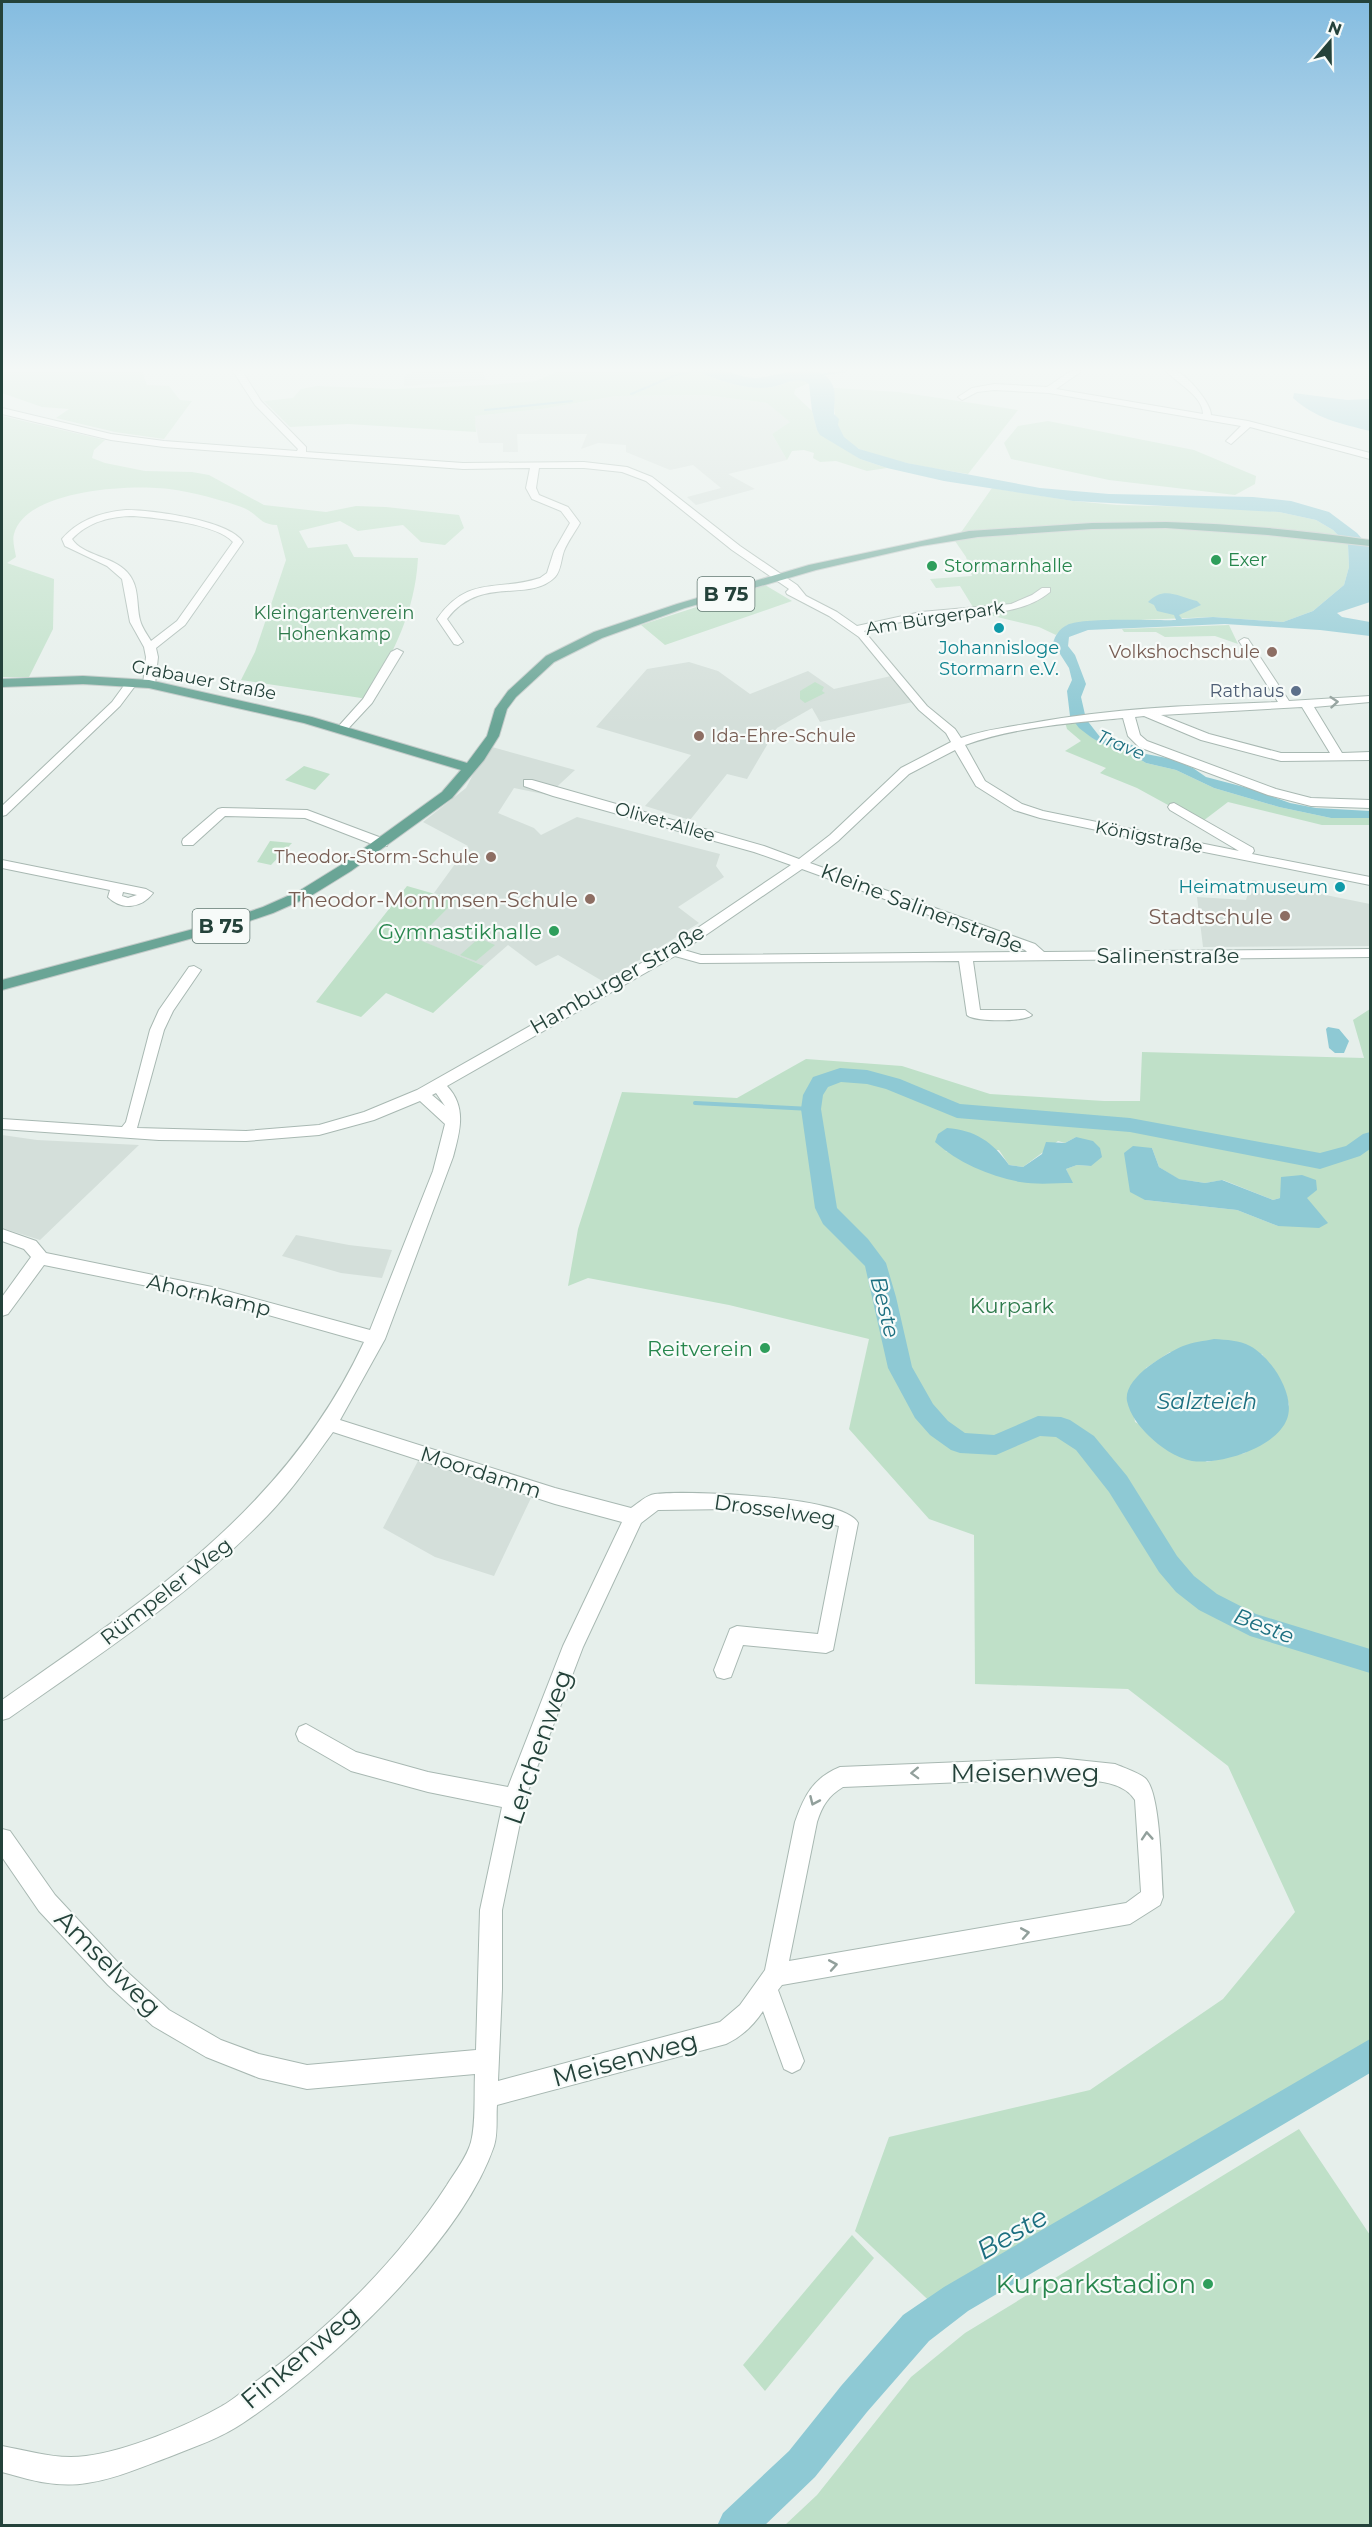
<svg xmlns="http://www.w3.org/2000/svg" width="1372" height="2527" viewBox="0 0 1372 2527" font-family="Montserrat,sans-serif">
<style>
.built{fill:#d4dfda}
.green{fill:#bfe0c8;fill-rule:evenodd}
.water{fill:#8ec9d4}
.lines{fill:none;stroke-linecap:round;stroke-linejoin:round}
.stream-far1{stroke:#8ec9d4;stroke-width:2}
.stream{stroke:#8ec9d4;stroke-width:4}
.river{fill:#8ec9d4;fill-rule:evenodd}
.minor-casing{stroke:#a8b8b2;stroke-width:2}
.major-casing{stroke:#c2cac8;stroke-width:2}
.minor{fill:#fff;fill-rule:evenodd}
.major{fill:#6aa596;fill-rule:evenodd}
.oneway{stroke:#92a09c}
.leisure-dot{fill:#2e9e5b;stroke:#f7fbf9;stroke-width:2}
.culture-dot{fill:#0f9aa8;stroke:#f7fbf9;stroke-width:2}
.education-dot{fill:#8d6e63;stroke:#f7fbf9;stroke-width:2}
.service-dot{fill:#5c6f8a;stroke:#f7fbf9;stroke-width:2}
.labels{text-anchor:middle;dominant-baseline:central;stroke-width:4.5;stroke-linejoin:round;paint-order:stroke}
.far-leisure-label{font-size:18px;fill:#27864d;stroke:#f7fbf9;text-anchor:start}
.far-park-label{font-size:18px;fill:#2d7a4b;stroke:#f7fbf9}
.far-street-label{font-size:18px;fill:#24423a;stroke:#f7fbf9}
.far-culture-label{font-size:18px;fill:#0d838f;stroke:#f7fbf9}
.far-education-label{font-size:18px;fill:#785e54;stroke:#f7fbf9;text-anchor:end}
.far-service-label{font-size:18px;fill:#4e5e75;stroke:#f7fbf9;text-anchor:end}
.far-water-label{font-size:18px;font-style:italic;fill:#1c6f80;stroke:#f7fbf9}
.shield{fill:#f7fbf9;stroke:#637a73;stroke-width:1.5}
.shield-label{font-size:20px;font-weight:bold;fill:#24423a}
.education-label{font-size:21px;fill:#785e54;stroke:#f7fbf9;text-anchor:end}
.street-label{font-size:21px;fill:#24423a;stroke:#f7fbf9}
.leisure-label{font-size:21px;fill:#27864d;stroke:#f7fbf9;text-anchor:end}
.park-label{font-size:21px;fill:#2d7a4b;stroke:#f7fbf9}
.water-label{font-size:22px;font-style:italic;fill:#1c6f80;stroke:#f7fbf9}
.near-street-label{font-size:26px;fill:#24423a;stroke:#f7fbf9}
.near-leisure-label{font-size:26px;fill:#27864d;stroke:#f7fbf9;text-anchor:end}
.near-water-label{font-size:27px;font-style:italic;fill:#1c6f80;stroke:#f7fbf9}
</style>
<rect width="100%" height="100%" fill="#e6efeb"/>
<path class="built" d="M413,371H482L486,380L404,386V377Z
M704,395L767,403L791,422L772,434L787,460L728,474L755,489L696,505L687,497L721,488L693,465L670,470L626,452V445L598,443L581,449L587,434H517L518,452H503V443H479L474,416L542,409L616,396Z
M689,662L718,671L750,694L808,671L834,689L891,676L913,702L820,722L812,708L777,728L747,779L727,774L690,820L645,806L691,755L596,727L647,669Z
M492,747L575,770L548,795L514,788L498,813L534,828L541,835L577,817L720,854L716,866L724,877L678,907L699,923L604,982L558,955L536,966L508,945L484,966L416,939L456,900L434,893L468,846L423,822L466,788L478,765Z
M1252,880L1370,904V946L1203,947L1197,897L1246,900Z
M2,1135L37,1140L139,1145L40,1240L2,1228Z
M296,1235L349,1245L392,1250L382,1278L341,1273L282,1256Z
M419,1459L531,1498L494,1576L435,1557L383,1528Z"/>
<path class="green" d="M2,371H142L147,385L169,386L180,400L192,401L164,439L115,432L56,418L69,409L42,407L2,393Z
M559,371H697C719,381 748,391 772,387C785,385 798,375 809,383L795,389L794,394L812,411L817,430L860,459L887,468L867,471L836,461L820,462L813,458L814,453L804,450L792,451L787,460L772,434L790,422L767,403L704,395L616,396L542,409L475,416L476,432L348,424L290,427L264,401L293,398L301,389L317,386L394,389L489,385L536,381Z
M834,388L899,392L1018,410L968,474C941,469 860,459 844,438C833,423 834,405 834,388Z
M2,416L105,440L94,450L92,458L105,463L145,471L192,472L209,475L264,505L326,512L356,506L386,507L459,515L464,528L445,545L421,542L403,525L358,531L340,521L299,531L308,548L347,544L354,557L418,558C415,613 393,651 368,699L241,680L255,652L286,560L277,525C259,524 260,516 246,509C234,503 191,492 176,490C139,483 26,488 14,534C12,540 15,550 16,557L7,563L54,579L53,629L29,677H2Z
M1048,421L1194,450L1256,476L1255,484L1235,495L1109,480L1011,459L1004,443L1018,426Z
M992,488L1073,501L1117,505L1238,508L1279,512L1316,520L1333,530L1348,545L1349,567L1344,585L1313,611L1283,622L1213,617L1089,622L1067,625L1056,635L1039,627L976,612L960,586L936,588L930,579L972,576L966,557L955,541Z
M765,585L792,601L665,645L641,625Z
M1229,625L1238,644L1215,636L1165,637L1156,632H1124L1122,629Z
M815,682L824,687L822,691L825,693L805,703L800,699V691Z
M1074,721L1092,738L1126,751L1146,763L1176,770L1214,788L1279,807L1331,818H1370V825H1322L1228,802L1203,821L1179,806L1168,805L1137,788L1100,773L1106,768L1065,751L1081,741L1067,729L1065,722Z
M304,766L330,774L315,790L285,780Z
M270,841L292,843L271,865L257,862Z
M407,886L456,900L417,939L484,966L433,1013L386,993L361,1017L316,1002Z
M479,938L495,945L476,961L460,955Z
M1370,1009V2055L940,2311L855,2231L889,2137L1090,2090L1223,1999L1295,1912L1228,1766L1128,1689L975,1684L974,1535L929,1519L849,1429L869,1339L729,1305L588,1278L568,1286L578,1229L622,1092L737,1098L806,1059L902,1066L990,1094L1104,1101H1140L1142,1052L1364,1058L1353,1020ZM1076,1137L1091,1166L1077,1165L1066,1169L1072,1183L945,1151L999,1150L1009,1165L1023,1167L1058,1141L1065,1143ZM1152,1148L1159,1167L1178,1179L1205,1183L1223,1180L1273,1200L1280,1198L1278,1226L1237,1210L1145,1200ZM1170,1352L1262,1354L1285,1390L1289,1405L1245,1453L1207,1462L1135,1422L1134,1415L1146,1368Z
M1299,2129L1370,2235V2525H785L817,2495L911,2377L965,2333Z
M852,2235L874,2258L765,2391L743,2365Z"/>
<path class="water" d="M697,371C707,371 720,369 729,372C740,375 745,378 756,378C776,377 823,358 833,386C836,393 834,405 834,414L839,419L838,425L844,437L859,449L907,463L1040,488L1109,494L1253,497L1291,501L1329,512L1357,533L1370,548V602L1337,613L1342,617L1370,622V636L1320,630L1225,624L1088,630L1069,637L1068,646L1075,655L1086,684L1081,697L1086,719L1100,737L1132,745L1146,754L1172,759L1193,768L1206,777L1248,788L1290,803L1316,808L1370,811V818H1331L1279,807L1214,788L1176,770L1146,763L1126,751L1105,745L1092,738L1079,728L1070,716L1067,691L1072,680L1069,668L1053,643C1055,636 1059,629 1067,625C1086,617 1152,621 1176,620L1174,615L1157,611L1154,605L1148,602C1164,585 1179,597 1197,601L1201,605L1179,615L1182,619L1213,617L1283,622L1313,611L1344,585L1349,567L1348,545L1333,530L1316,520L1279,512L1073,501L944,481L887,468L860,459L820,435L817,430L812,411L809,384C798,375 785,385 772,387C748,391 719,381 697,371Z
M1294,393L1347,400L1370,399V431C1342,424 1314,418 1293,398Z
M1328,1027L1339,1029L1349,1041L1344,1053H1335L1329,1048L1326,1029Z
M947,1128C975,1130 993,1142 1009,1165L1023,1167L1042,1154L1046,1142L1065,1143L1076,1137L1093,1141L1100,1148L1102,1157L1091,1166L1077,1165L1066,1169L1073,1183C1056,1183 1037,1185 1020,1182C990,1176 958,1163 935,1142L938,1134Z
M1133,1146L1152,1148L1159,1167L1179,1179L1205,1183L1222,1180L1273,1200L1280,1198L1281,1177L1302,1175L1316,1180L1317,1190L1307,1198L1328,1223L1319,1228L1278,1226L1237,1210L1145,1200L1130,1192L1124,1153Z
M1214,1339C1227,1340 1239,1340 1250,1346C1271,1357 1296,1395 1287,1419C1276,1448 1220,1465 1192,1461C1176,1458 1159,1446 1149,1436C1139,1426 1130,1415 1127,1401C1123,1378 1165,1354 1183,1346C1193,1342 1204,1341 1214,1339Z"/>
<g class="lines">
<path class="stream-far1" d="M820,375L846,371
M631,394L676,375L696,371
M485,410L572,401"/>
<path class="stream" d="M695,1103L811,1109"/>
<path class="river" d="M840,1068L867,1070L900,1079L960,1104L1130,1118L1320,1153L1346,1146L1363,1134L1370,1132V1149L1360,1156L1320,1169L1130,1132L957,1118L886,1089L867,1084L841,1082L828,1087L823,1095L821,1109L837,1208L868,1239L886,1263L896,1297L912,1367L933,1404L948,1421L965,1433L994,1435L1038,1416L1061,1417L1070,1420L1094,1436L1127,1476L1177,1556L1194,1576L1217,1594L1256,1614L1370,1649V1673L1250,1636L1199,1610L1176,1592L1159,1572L1109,1492L1076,1450L1056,1437L1040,1436L996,1455L960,1453L951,1450L930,1435L915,1418L888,1368L865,1266L823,1224L815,1208L801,1109L803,1095L813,1077Z
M1370,2039V2073L968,2311L929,2341L867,2412L815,2477L764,2526H717L723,2513L789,2451L841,2386L903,2315L944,2287Z"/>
<defs>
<path id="minor" d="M233,371H242L261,401L306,447V452L463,463L584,462L627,467L652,477L740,546L797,585L806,596L837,612L857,626L921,612L1011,604L1032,595L1042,588H1050V592C1019,617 979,612 942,616C916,619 890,623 864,631L927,706L955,729L961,738C984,730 1008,727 1032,723C1113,708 1196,705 1278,702L1239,641L1244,638L1248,639L1289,701L1370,696V702L1314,707L1342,753L1370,752V760L1281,761L1201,740L1144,716L1135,717L1140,735L1147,741L1276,789L1311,798L1370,800V808L1311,806L1268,795L1139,747L1128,736L1123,718C1071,723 1015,727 965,745L985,781L1022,804L1043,811L1239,851L1170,810L1168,807L1170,804L1174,803L1253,848L1254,851L1252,854L1370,877V885L1144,840L1040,818L1014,810L976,786L955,750L909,774L838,841L810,863L1035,944L1044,952L1370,949V957L973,961L980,1010H1025L1032,1015C1026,1022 973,1022 967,1015L959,961L700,963L675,956L447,1086C467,1107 460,1131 453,1157L385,1339L340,1420L555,1488L631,1508C639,1503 646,1495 655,1494C686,1490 846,1496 858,1523L833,1650L826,1653L743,1645L731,1677L724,1679L717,1677L714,1670L730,1629L737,1626L818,1634L839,1526L807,1519L732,1509L658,1510L641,1523L583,1647L525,1799L502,1910V1989L498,2081L720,2022L740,2005L765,1970L795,1822C804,1796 813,1778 840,1767L1058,1758L1115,1764C1124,1768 1137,1772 1145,1778C1161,1792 1161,1873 1163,1897L1160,1905L1130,1924L782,1985L778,1990L804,2061L800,2069L792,2073L784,2069L763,2011C754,2025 741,2037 726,2044L497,2105C496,2117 498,2134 494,2146C461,2243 328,2366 243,2423C221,2438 194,2447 169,2457C142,2467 115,2479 87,2483C57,2488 30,2480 2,2472V2446C30,2451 56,2460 86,2456C126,2451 187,2426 222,2406C235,2399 246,2388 258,2380C329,2329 399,2259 447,2185C455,2172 467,2157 471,2142C476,2123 474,2094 475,2074L307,2089L259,2078L206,2057L153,2026L108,1985L39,1911L2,1857V1829L10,1831L55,1895L124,1969L169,2010L221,2040L259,2054L307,2065L476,2050L480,1910L502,1807L428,1792L351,1771L299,1741L296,1734L299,1727L306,1724L356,1752L428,1772L508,1787L563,1646L622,1522L555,1504L333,1432C312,1461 292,1490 268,1515C192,1594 99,1655 9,1718L2,1720V1700C148,1598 286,1509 364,1342L212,1299L44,1265L8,1314L2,1316V1297L31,1257L24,1249L2,1241V1229L36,1241L46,1253L212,1287L370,1330L433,1171L445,1124L420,1101L374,1120L319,1135L246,1141L159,1140L2,1129V1119L122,1127L126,1122L150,1030L159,1010L189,967L194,966L201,970L173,1011L164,1030L137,1128L246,1131L319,1125L364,1112L417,1090L668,948L791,865L754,852L553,796L524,786V780H532L764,846L799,859L830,835L901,768L951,742L946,733L919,710L859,637L829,616L787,594L786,592L789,589L732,550L646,481L622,472L584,468H539L536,488L539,495L568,507L580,523C575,532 568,541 564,551C561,559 561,571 555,577C528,604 481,574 447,619L463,642L458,645L454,644L437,619C468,575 496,592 540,578L547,573L554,551L570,523L561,511L532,499L526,488L530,468L463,469L164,447L111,440L2,414V408L111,434L164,441L297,451L298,449L255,405ZM1302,707L1330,753H1281L1209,734L1161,715ZM802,869L1025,950L1027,952L701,955L684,950ZM436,1093L445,1106L432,1095ZM1058,1778C1081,1781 1121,1777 1135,1800L1141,1892L1126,1903L789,1961L817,1822C822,1806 828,1796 843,1787Z
M1071,371H1082L1056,389L1203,414C1203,396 1177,383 1166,371C1169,371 1173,370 1176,371C1188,376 1211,403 1211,415L1248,421L1370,453V459L1250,427L1231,444L1226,441L1241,426L1049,393L994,390L977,392L962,400L958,397L972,388L994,384L1047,387Z
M126,510C152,510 229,520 243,542L185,625L156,648L158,657L155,684L149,687L143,684L146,657L144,647L130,622L122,579L107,566L65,546L62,539C78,520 102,512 126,510ZM134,516C158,518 217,524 233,542L177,621L151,641C147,634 142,628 140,620C136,604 140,586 127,572C113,556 83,556 72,539C88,522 111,516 134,516Z
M397,649L403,652L372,703L345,732H337V728L363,699L391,652Z
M132,679L138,682L120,706L6,815L2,816V806L112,702L128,680Z
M222,808L307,810L387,840L388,843L387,846H377L305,818L225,816L193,845H183L182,842L183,839L218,809Z
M2,860L146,889L153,893C142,908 122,911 108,897L110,890L2,868ZM123,892L137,895L128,898L122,896Z"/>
<path id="major" d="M1166,522C1234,524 1303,530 1370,540V546L1268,535L1166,528L1092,529L978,537L921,546L816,570L685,608L602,638L554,662L516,697L507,709L499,736L484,760L452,798L351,871L309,897L273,913L226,929L2,990V980L216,923L263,907L299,891L341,865L442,792L461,770L304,723L149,688L83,684L2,687V679L83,676L149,680L312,717L467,763L487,736L495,709L508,691L546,656L594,632L677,604L809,565L969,531L1092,523Z"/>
</defs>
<use href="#minor" class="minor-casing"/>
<use href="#major" class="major-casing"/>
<use href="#minor" class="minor"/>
<use href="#major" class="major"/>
</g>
<defs><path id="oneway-chevron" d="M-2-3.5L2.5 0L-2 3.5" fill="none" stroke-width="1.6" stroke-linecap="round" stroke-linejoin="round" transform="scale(1.5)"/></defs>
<g class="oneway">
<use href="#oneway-chevron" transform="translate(1334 702) rotate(-5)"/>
<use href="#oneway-chevron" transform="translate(915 1773) rotate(178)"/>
<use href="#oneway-chevron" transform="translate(814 1801) rotate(114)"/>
<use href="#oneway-chevron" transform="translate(1147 1836) rotate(-94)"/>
<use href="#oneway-chevron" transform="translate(1025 1933) rotate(-10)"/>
<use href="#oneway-chevron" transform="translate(833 1965) rotate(-10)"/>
</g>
<linearGradient id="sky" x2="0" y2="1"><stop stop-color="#84bce0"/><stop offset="0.51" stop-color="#f4f8f6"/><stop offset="1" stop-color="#f4f8f6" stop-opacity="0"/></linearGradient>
<rect width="1372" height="725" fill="url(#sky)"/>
<g class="leisure-dot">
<circle cx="1216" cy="560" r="6"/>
<circle cx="932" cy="566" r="6"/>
<circle cx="554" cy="931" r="6"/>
<circle cx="765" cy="1348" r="6"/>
<circle cx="1208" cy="2284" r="6"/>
</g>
<g class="culture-dot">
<circle cx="999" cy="628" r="6"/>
<circle cx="1340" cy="887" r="6"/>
</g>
<g class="education-dot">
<circle cx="1272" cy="652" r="6"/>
<circle cx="699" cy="736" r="6"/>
<circle cx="491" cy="857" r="6"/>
<circle cx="590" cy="899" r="6"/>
<circle cx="1285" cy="916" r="6"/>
</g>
<circle class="service-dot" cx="1296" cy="691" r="6"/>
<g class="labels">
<g class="far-leisure-label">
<text x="1228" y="560">Exer</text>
<text x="944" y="566">Stormarnhalle</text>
</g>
<g class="far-park-label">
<text x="334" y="613">Kleingartenverein<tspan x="334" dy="21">Hohenkamp</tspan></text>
</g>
<g class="far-street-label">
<text transform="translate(935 618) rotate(-9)">Am Bürgerpark</text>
<text transform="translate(204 680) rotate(11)">Grabauer Straße</text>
<text transform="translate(665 822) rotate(16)">Olivet-Allee</text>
<text transform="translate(1149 837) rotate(11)">Königstraße</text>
</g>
<g class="far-culture-label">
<text x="999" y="648">Johannisloge<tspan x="999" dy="21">Stormarn e.V.</tspan></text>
<text x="1328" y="887" text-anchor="end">Heimatmuseum</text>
</g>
<g class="far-education-label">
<text x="1260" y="652">Volkshochschule</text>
<text x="711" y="736" text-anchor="start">Ida-Ehre-Schule</text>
<text x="479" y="857">Theodor-Storm-Schule</text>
</g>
<g class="far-service-label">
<text x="1284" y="691">Rathaus</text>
</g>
<g class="far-water-label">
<text transform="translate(1121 745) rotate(23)">Trave</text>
</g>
<g class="shield">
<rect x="697.5" y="577" width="57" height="34" rx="4.5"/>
<rect x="192.5" y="909" width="57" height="34" rx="4.5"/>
</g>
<g class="shield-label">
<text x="726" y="594">B 75</text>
<text x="221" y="926">B 75</text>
</g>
<g class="education-label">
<text x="578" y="899">Theodor-Mommsen-Schule</text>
<text x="1273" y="916">Stadtschule</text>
</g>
<g class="street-label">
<text transform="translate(922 908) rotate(21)">Kleine Salinenstraße</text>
<text x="1168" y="955">Salinenstraße</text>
<text transform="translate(617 979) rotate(-30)">Hamburger Straße</text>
<text transform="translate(209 1295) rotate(13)">Ahornkamp</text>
<text transform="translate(481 1472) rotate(18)">Moordamm</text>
<text transform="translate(775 1510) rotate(8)">Drosselweg</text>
<text transform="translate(166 1591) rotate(-38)">Rümpeler Weg</text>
</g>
<g class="leisure-label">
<text x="542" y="931">Gymnastikhalle</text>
<text x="753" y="1348">Reitverein</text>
</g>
<g class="park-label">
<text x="1012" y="1305">Kurpark</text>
</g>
<g class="water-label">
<text transform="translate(885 1307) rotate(76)">Beste</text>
<text x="1207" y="1401">Salzteich</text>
<text transform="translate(1264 1626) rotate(21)">Beste</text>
</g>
<g class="near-street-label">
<text transform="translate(538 1747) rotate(-71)">Lerchenweg</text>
<text x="1025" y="1773">Meisenweg</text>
<text transform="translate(108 1963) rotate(45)">Amselweg</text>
<text transform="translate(625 2059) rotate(-15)">Meisenweg</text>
<text transform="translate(300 2357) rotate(-40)">Finkenweg</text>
</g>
<g class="near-leisure-label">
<text x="1196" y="2284">Kurparkstadion</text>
</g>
<g class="near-water-label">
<text transform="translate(1012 2233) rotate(-30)">Beste</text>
</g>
</g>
<rect width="1372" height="2527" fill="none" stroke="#24423a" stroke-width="6"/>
<g transform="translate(1330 42) rotate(20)" stroke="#f7fbf9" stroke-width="4.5" paint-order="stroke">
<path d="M0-4.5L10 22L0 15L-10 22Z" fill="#24423a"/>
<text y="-9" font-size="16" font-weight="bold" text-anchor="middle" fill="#24423a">N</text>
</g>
</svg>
